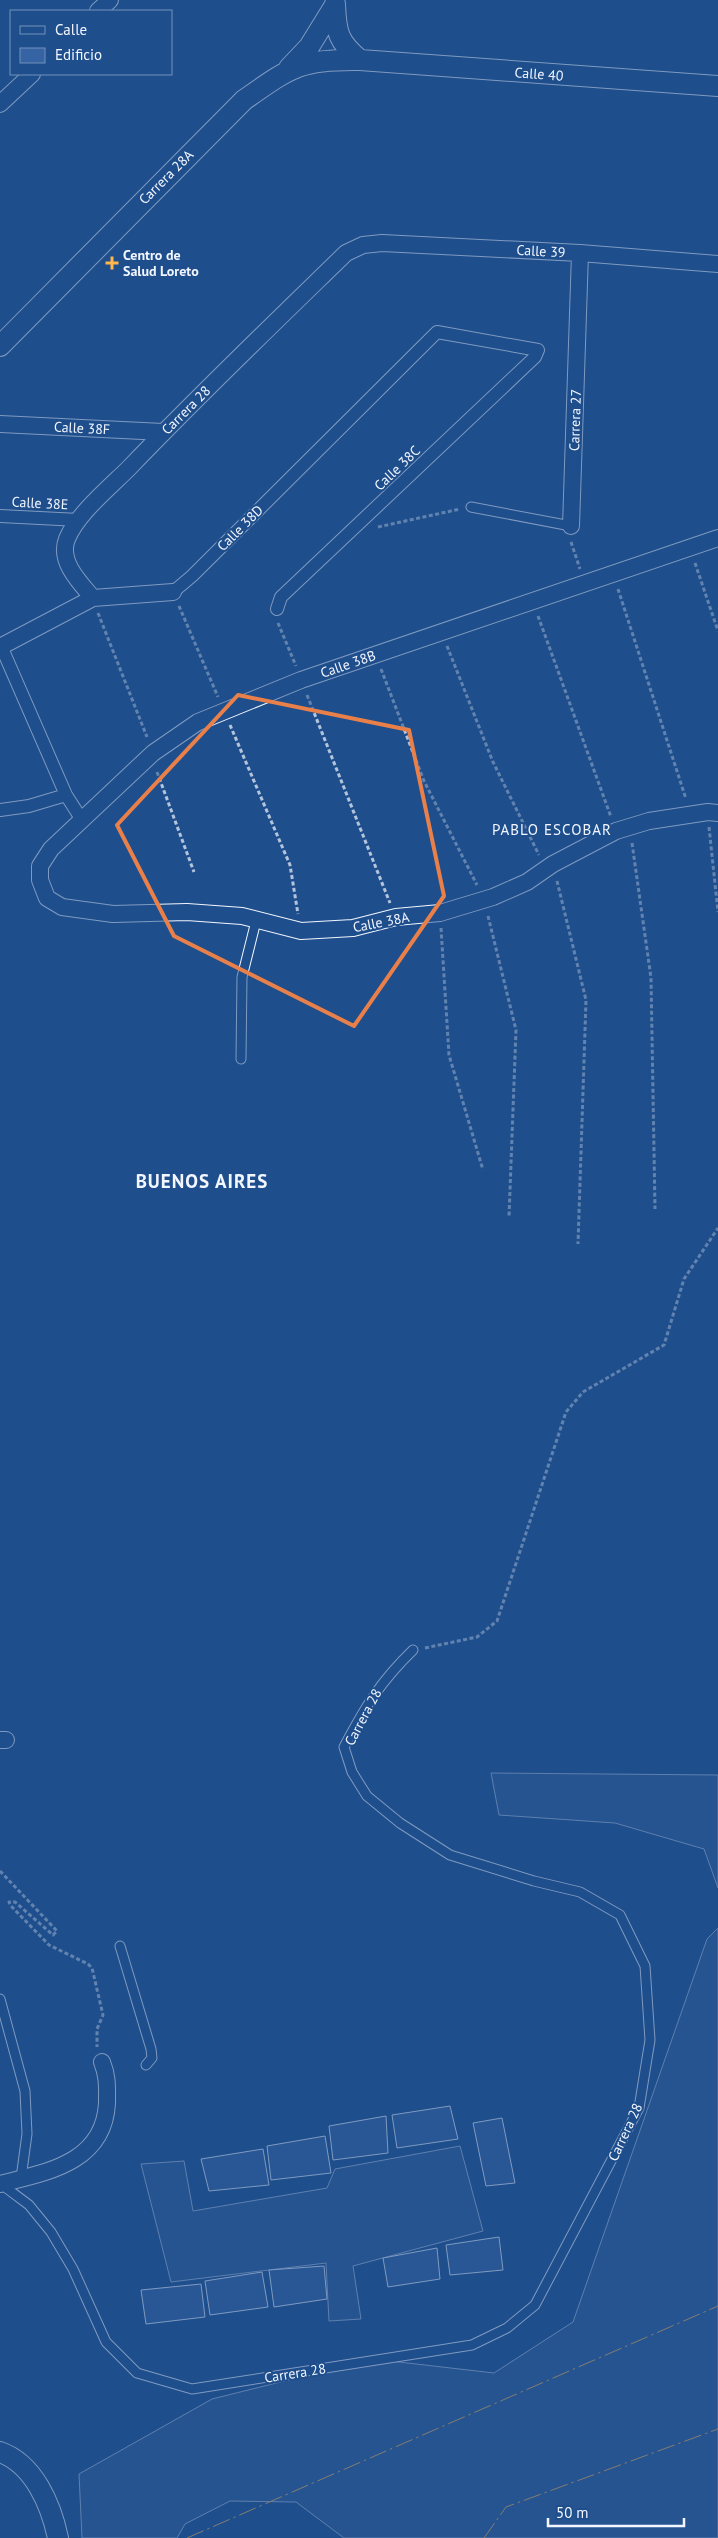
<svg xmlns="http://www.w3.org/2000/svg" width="718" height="2538" viewBox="0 0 718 2538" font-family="'PT Sans',sans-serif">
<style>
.built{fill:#305b95;stroke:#a8bbd7}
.building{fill:#3563a3;stroke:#f2f6ff}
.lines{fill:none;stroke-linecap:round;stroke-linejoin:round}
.service-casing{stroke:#f2f6ff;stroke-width:11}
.pedestrian-casing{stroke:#f2f6ff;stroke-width:14}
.minor-casing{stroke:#f2f6ff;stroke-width:18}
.tertiary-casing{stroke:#f2f6ff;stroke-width:22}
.path{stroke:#b3c4dc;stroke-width:3;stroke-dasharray:4 2.5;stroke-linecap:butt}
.service{stroke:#1f4e8c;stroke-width:9}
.pedestrian{stroke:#1f4e8c;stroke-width:12}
.minor{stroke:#1f4e8c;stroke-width:16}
.tertiary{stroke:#1f4e8c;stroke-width:20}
.power{stroke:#ffb74d;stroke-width:1;stroke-dasharray:18 4 2.5 4;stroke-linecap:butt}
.marked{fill:none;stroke:#ea8049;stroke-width:4;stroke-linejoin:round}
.poi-dot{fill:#ffb74d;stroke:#1f4e8c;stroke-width:2}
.labels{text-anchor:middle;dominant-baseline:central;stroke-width:4;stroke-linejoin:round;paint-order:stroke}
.street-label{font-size:14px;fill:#f2f6ff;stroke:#1f4e8c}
.poi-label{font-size:14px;font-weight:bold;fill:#f2f6ff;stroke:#1f4e8c;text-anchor:start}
.neighbourhood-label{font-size:15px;letter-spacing:1px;fill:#f2f6ff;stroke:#1f4e8c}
.district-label{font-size:19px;font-weight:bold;letter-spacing:1px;fill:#f2f6ff;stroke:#1f4e8c}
</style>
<rect width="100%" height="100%" fill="#1f4e8c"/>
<path class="built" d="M491,1773L718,1775V1888L704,1849L615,1823L499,1815Z
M718,1928V2538H344L296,2502L230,2501L185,2524L177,2538H82L79,2474L212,2399L373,2359L494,2373L573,2322L707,1939Z
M460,2146L483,2231L353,2266L361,2319L329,2321L326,2263L171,2282L141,2164L184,2161L193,2211L327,2188L335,2169Z"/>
<path class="building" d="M450,2106L458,2139L397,2148L392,2115Z
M386,2116L388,2153L333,2160L329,2126Z
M502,2118L515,2183L486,2186L473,2123Z
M325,2136L331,2173L271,2180L267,2146Z
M263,2149L269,2185L209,2191L201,2159Z
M499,2237L503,2270L450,2275L446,2245Z
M437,2248L440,2279L388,2287L383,2258Z
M324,2266L327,2299L274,2307L269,2270Z
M262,2272L268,2307L210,2315L205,2281Z
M201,2284L205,2317L146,2324L141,2290Z"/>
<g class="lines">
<defs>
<path id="service" d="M471,507L571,526
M241,1059L242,977L256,921
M120,1946L151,2049L152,2058L146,2065
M0,1999L25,2091L27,2134L21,2178
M1,2184L29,2205L51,2232L73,2269L106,2342L137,2373L192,2389L472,2345L507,2328L535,2305L639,2108L650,2040L645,1966L620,1915L580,1892L534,1881L450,1855L400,1823L367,1796L352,1772L344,1747C365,1707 380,1682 413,1650"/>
<path id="pedestrian" d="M0,516L79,520
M173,592L192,576L437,332L538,350L535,357L281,597L277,609
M1,646L66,795L82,820
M0,810L29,806L66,795"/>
<path id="minor" d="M98,11L110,0
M0,104L32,74
M0,424L163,432
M571,526L580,253
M718,538L301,680L198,722L153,753L51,849L40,866V880L47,898L62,907L113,914L187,912L242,916L301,931L353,928L396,917L440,913L493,897L527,882L553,864L616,831L649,821L708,812L718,813
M93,598C80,583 58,561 67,539C77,514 110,487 129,468C200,394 273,324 346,253L363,245L382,243L580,253L718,264
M0,647L93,598L173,592
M0,1740H6
M0,2184C47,2172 104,2163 107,2103C107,2088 108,2077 102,2062"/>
<path id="tertiary" d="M335,4C336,32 338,42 360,60
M289,68L309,47L335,5
M0,346L244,100C291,67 300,59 360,60L718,86
M0,2452C34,2464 51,2505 58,2538"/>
</defs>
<use href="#service" class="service-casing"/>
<use href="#pedestrian" class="pedestrian-casing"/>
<use href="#minor" class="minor-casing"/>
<use href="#tertiary" class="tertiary-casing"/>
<path class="path" d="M378,527L460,509
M571,542L580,569
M695,563L718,631
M618,589L686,799
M179,606L218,697
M98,613L147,737
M538,616L611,817
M278,623L296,666
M447,646L493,762L539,855
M381,669L424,781L477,885
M307,695L390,903
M230,725L290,865L298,914
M157,772L194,872
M709,827L718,912
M632,843L651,978L655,1209
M557,881L586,1000L578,1244
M488,916L516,1030L509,1217
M441,928L449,1055L483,1170
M425,1648L477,1637L497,1621L566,1412L583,1392L664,1345L684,1279L718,1228
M0,1871L57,1931L53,1935L15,1902H9L11,1906L49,1945L88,1964L92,1968L103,2015L97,2029V2047"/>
<use href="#service" class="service"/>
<use href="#pedestrian" class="pedestrian"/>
<use href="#minor" class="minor"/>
<use href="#tertiary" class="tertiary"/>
<path class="power" d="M187,2538L718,2306
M484,2538L506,2507L718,2429"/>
</g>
<path d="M0 0H718V2538H0ZM238,695L409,730L444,896L354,1026L174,936L117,825Z" fill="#1f4e8c" fill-opacity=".55" fill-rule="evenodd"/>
<path class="marked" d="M238,695L409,730L444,896L354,1026L174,936L117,825Z"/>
<path class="poi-dot" d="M109.5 255.5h5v5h5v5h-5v5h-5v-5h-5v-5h5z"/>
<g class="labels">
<g class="street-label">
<text transform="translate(539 74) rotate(4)">Calle 40</text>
<text transform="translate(166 177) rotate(-45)">Carrera 28A</text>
<text transform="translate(541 251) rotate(3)">Calle 39</text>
<text transform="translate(186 410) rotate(-45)">Carrera 28</text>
<text transform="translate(575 420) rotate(-88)">Carrera 27</text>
<text transform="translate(82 428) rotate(3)">Calle 38F</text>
<text transform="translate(397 468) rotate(-44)">Calle 38C</text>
<text transform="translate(40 503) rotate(3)">Calle 38E</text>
<text transform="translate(240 528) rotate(-45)">Calle 38D</text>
<text transform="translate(348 664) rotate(-19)">Calle 38B</text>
<text transform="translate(381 922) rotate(-11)">Calle 38A</text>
<text transform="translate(363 1717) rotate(-62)">Carrera 28</text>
<text transform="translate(625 2132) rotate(-65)">Carrera 28</text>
<text transform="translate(295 2373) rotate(-9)">Carrera 28</text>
</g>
<g class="poi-label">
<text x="123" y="255">Centro de<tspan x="123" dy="16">Salud Loreto</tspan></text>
</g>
<g class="neighbourhood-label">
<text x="552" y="829">PABLO ESCOBAR</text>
</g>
<g class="district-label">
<text x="202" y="1181">BUENOS AIRES</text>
</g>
</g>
<rect x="10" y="10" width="162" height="65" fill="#1f4e8c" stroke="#7391ba"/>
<rect x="20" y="26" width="25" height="8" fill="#1f4e8c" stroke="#7391ba"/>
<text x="55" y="35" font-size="15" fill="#f2f6ff">Calle</text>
<rect x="20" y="48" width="25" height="15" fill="#3563a3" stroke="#7391ba"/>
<text x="55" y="60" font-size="15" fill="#f2f6ff">Edificio</text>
<path d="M548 2518v8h136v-8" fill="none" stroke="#f2f6ff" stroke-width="2.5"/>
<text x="556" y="2518" font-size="15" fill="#f2f6ff" stroke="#1f4e8c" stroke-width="4" paint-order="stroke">50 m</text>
</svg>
